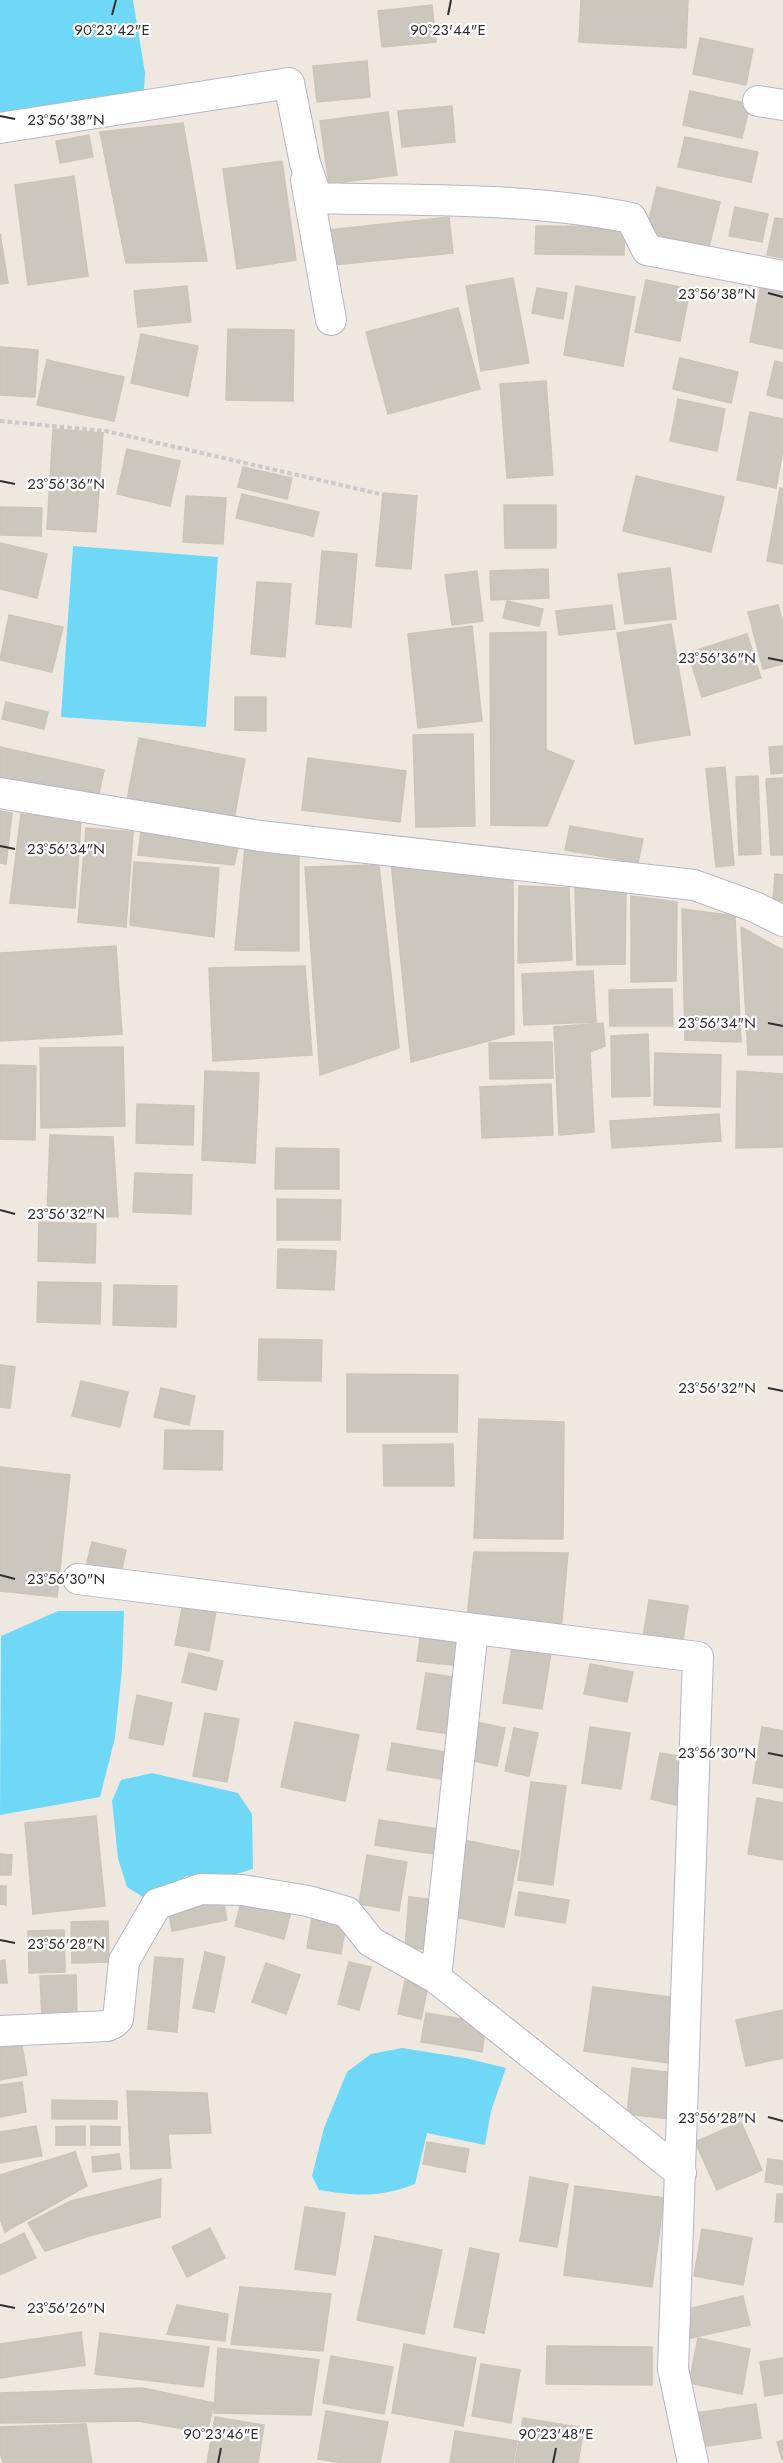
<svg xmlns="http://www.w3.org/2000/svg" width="783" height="2463" viewBox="0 0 783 2463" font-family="Jost,sans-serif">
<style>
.water{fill:#6fd8f6}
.building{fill:#cbc6be;stroke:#ccc4b9;stroke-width:1.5}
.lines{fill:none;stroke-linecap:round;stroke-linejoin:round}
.street-casing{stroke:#b4b7c2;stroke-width:32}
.path{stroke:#c9c9c9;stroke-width:4;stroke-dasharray:4.5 3;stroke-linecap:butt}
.street{stroke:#fff;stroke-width:30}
.ticks{fill:none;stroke:#2e2e2e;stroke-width:2}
.ticks-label{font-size:15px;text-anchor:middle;fill:#2e2e2e;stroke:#fff;stroke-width:4.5;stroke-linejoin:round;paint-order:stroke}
</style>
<rect width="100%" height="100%" fill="#efe8e0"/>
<path class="water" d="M0,0H133L145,73L144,92L0,119Z
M73,546L218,557L206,727L61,717Z
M58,1611H124L122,1669L115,1738L100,1797L0,1815L1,1636Z
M152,1773L238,1793L252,1814L253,1869L233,1875L186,1876L151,1902L127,1887L118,1858L112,1801L121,1780Z
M402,2048L465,2058L506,2068L491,2111L485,2145L427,2133L415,2184C378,2198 357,2196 319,2190L312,2176L324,2128L347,2072L371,2054Z"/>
<path class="building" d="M581,0H688L686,48L579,42Z
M432,5L436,42L382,47L378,11Z
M700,38L753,49L746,85L693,74Z
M367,61L370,97L317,102L313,66Z
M690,91L750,104L742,138L683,125Z
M452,106L455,142L402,147L398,111Z
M388,112L397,175L329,184L320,121Z
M183,123L207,261L126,263L100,132Z
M89,135L93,157L60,163L56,141Z
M685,137L758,152L751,182L678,167Z
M282,161L296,260L237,269L223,169Z
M74,176L88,276L28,285L15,185Z
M657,187L720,202L709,247L646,232Z
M735,207L768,214L762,242L729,236Z
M449,217L453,253L333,265L329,230Z
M775,218L783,219V258L767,255Z
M536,226L625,227L624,255L535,254Z
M0,233L8,283L0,284Z
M513,278L529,363L481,371L466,286Z
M762,279L783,284V349L750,342Z
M646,280L690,289L680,341L635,332Z
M187,286L191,322L138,327L134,291Z
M576,286L635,297L623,366L564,355Z
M537,288L567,293L563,319L532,313Z
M458,308L480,389L388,414L366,332Z
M228,329L294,330L293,401L226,400Z
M141,334L198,346L188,396L131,383Z
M0,347L38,350L35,397L0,395Z
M680,358L738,372L731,403L673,389Z
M47,360L124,377L114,421L37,405Z
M775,361L783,363V399L767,395Z
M546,381L553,475L507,478L500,384Z
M678,399L725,409L717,451L670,441Z
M750,412L783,419V450L776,488L737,480Z
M53,429L103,433L96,532L47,529Z
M127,449L180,461L170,506L117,494Z
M243,467L292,478L287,499L238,487Z
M636,476L724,497L711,552L623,531Z
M780,488L783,489V564L767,561Z
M383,493L417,496L411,569L376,566Z
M242,494L319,512L313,536L236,518Z
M186,496L226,498L223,544L183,542Z
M504,505H556V548H505Z
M0,507L42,508L41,536L0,535Z
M0,543L47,554L37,598L0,589Z
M322,551L357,554L351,627L316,624Z
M670,568L676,619L625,624L618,574Z
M548,569L549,598L491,600L490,571Z
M477,571L483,621L452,625L445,575Z
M257,582L291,584L285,657L251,654Z
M507,601L543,609L539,626L503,618Z
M612,605L615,629L559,635L556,611Z
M778,605L783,624V664L763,669L748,612Z
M9,615L63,627L52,672L0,660Z
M671,624L690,735L635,744L617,633Z
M472,626L482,721L418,728L408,634Z
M546,632V750L574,761L547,826L491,825L490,633Z
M747,634L761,678L702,697L688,653Z
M235,697H266V731L235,730Z
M6,702L48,712L44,729L2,719Z
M473,734L475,826L416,827L413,735Z
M139,738L245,759L233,825L126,805Z
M783,746V773L771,774L769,747Z
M0,747L104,770L97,802L0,781Z
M308,758L406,771L400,822L302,810Z
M725,767L734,865L716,867L706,769Z
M758,776L761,854L739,855L736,777Z
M783,778V855H771L766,779Z
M0,811L12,813L6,864L0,863Z
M21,814L81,821L75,908L10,903Z
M570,826L643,839L638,863L565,850Z
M86,828L133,832L126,927L78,922Z
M141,831L239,843L234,865L138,855Z
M245,847L299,851V951L235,950Z
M391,861L513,873L514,1034L411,1062Z
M134,862L219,868L214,937L130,925Z
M379,865L399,1048L320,1075L305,867Z
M775,874L783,875V901L773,900Z
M519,886L569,888L572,960L518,963Z
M575,888L626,892L625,964L577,965Z
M631,896L677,902L676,981L631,982Z
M682,909L735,916L741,1042L685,1040Z
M741,927L783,950V1055H748Z
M116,946L122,1034L0,1041V953Z
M305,966L312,1055L213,1061L209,968Z
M593,971L596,1022L524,1025L522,974Z
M672,989L673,1026H610L609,990Z
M603,1023L605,1046L590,1052L594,1132L559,1135L554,1027Z
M648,1034L650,1096L612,1097L611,1036Z
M552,1042L553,1078L490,1079L489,1043Z
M123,1047L125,1126L41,1128L40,1048Z
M655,1053L721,1055L720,1107L654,1105Z
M0,1065L36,1066L35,1140L0,1139Z
M205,1071L259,1073L255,1163L202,1160Z
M737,1071L783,1074V1147L736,1148Z
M551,1084L553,1135L482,1138L480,1087Z
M137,1104L194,1106L193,1145L136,1143Z
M719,1114L721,1141L612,1148L610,1121Z
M50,1135L113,1137L118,1217L47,1215Z
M276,1148L339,1149V1189H275Z
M135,1173L192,1175L191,1214L133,1212Z
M277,1199L341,1200L340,1240H277Z
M39,1222L96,1224L95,1263L38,1261Z
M278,1249L336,1251L334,1290L277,1288Z
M38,1282L101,1283L100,1324L37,1322Z
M114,1285L177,1286L176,1327L113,1325Z
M259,1339L322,1340L321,1381L258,1380Z
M0,1365L15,1367L10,1408L0,1407Z
M347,1374L458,1375L457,1432H347Z
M81,1381L128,1392L120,1427L72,1416Z
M161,1388L195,1396L189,1425L154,1417Z
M479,1419L564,1422L563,1539L474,1538Z
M165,1430L223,1431L222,1470L164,1469Z
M453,1444L454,1486H384L383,1445Z
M0,1467L70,1475L57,1597L0,1591Z
M92,1542L126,1550L120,1578L85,1570Z
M474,1552L568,1553L561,1631L467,1618Z
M184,1598L217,1605L209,1651L175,1645Z
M649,1600L688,1606L680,1662L640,1656Z
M420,1637L461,1642L459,1666L417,1661Z
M512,1647L551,1653L542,1709L503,1703Z
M189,1653L223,1661L216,1690L182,1682Z
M590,1664L633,1672L627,1702L584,1694Z
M426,1673L465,1679L456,1735L417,1729Z
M137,1695L172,1703L163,1745L129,1738Z
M205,1713L239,1719L227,1782L193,1776Z
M295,1722L359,1735L345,1801L281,1787Z
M476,1722L505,1728L497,1766L469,1760Z
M590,1727L630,1733L621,1789L582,1783Z
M762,1727L783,1731V1788L753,1783Z
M514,1728L538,1733L529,1776L505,1771Z
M392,1743L451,1753L447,1780L387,1770Z
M660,1753L685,1757L676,1805L651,1799Z
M531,1782L566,1786L553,1885L518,1880Z
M757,1798L783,1803V1860L748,1854Z
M96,1816L105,1906L33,1914L25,1823Z
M379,1820L444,1830L440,1855L375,1845Z
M463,1840L519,1851L504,1927L449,1916Z
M0,1854L12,1855L11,1875H0Z
M367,1855L407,1862L399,1911L359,1904Z
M0,1886H6V1905L0,1904Z
M519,1892L569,1900L565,1923L515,1915Z
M409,1897L428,1899L424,1949L405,1948Z
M223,1898L227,1920L172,1931L168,1909Z
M242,1899L291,1911L284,1939L235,1926Z
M312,1917L346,1923L341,1954L307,1948Z
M108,1921L109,1962L72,1963L71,1922Z
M64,1930L65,1972L29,1973L28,1931Z
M205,1952L225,1957L214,2012L193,2008Z
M155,1957L183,1959L177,2032L148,2029Z
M5,1960L7,1983H0V1961Z
M349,1962L371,1967L359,2010L338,2004Z
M266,1963L300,1975L286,2014L252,2002Z
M76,1975L77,2017L42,2018L40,1976Z
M405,1981L428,1986L421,2019L398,2014Z
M593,1987L677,1998L668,2063L584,2051Z
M783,2010V2058L746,2066L736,2020Z
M426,2013L486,2023L482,2052L421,2042Z
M22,2045L27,2075L0,2080V2048Z
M632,2068L675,2073L670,2119L627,2114Z
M22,2082L26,2112L0,2117V2085Z
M127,2091L207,2093L211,2133L168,2134L171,2168L131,2169Z
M52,2100L117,2101V2119H52Z
M741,2122L762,2170L717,2190L695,2142Z
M36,2126L42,2156L0,2163V2132Z
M85,2126V2145H56V2127Z
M91,2126L120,2127V2145H91Z
M427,2142L469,2149L465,2172L423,2164Z
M75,2152L87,2186L5,2232L0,2219V2175Z
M119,2154L121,2169L93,2172L92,2157Z
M768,2159L783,2161V2185L765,2182Z
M530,2177L568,2184L557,2247L520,2241Z
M161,2179L160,2217L89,2236L45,2251L28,2223L71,2201Z
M575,2186L664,2198L652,2287L564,2275Z
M777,2194H783V2222H775Z
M305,2207L345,2213L335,2275L295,2269Z
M210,2228L225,2258L187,2277L172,2247Z
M702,2229L752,2238L743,2285L694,2276Z
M24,2233L36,2258L0,2275V2245Z
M375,2236L442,2250L424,2334L357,2320Z
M470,2248L499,2254L484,2333L454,2327Z
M240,2287L331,2294L323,2351L231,2344Z
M743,2296L750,2325L690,2338L683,2310Z
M177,2305L228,2314L225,2341L167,2334Z
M81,2332L85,2365L0,2378V2344Z
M100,2333L209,2347L203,2387L95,2374Z
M698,2338L750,2349L742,2394L689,2383Z
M404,2344L476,2358L463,2426L392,2413Z
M547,2346L652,2347V2385L546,2384Z
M218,2348L319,2360L311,2415L214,2413Z
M331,2356L393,2367L384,2414L323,2403Z
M783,2358V2393L765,2396L760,2362Z
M481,2364L520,2370L511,2423L472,2416Z
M143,2388L214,2403L207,2433L138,2421L0,2423V2393Z
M756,2404L761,2438L701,2447L696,2413Z
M326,2411L388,2422L380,2463H343L318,2459Z
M215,2417L264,2425L258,2463H207Z
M523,2418L584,2428L578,2463H515Z
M86,2424L92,2463H3L0,2453V2427Z
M455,2431L517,2441L513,2463H450Z
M783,2440V2459H782L777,2442Z"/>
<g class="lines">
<defs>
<path id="street" d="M758,101L783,105
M0,128L289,83L305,163L317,198C421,201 529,197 631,218L647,250L783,276
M306,180L331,320
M0,793L260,836L694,885L755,907L783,921
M78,1579L698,1657L673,2369L693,2463
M436,1978L681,2173
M0,2031L107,2026L114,2023L118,2019L124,1961L157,1904L201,1889L242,1890L308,1901L347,1912L371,1942L436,1978L473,1629"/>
</defs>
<use href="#street" class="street-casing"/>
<path class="path" d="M0,421L106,431L380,494"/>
<use href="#street" class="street"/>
</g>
<path class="ticks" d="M112,15L116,0M448,15L451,0M0,116L15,119M768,293L783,297M0,481L15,484M768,658L783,661M0,846L15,849M768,1023L783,1026M0,1210L15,1214M768,1388L783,1391M0,1575L15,1579M768,1753L783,1756M0,1940L15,1943M768,2117L783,2121M0,2305L15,2308M218,2463L221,2448M553,2463L556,2448"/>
<g class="ticks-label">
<text x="112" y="35">90°23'42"E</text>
<text x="448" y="35">90°23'44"E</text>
<text x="66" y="125">23°56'38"N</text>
<text x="717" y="299">23°56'38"N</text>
<text x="66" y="489">23°56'36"N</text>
<text x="717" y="663">23°56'36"N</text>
<text x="66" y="854">23°56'34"N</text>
<text x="717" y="1028">23°56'34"N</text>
<text x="66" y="1219">23°56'32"N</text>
<text x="717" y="1393">23°56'32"N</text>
<text x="66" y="1584">23°56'30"N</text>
<text x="717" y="1758">23°56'30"N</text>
<text x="66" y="1949">23°56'28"N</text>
<text x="717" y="2123">23°56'28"N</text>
<text x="66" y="2313">23°56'26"N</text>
<text x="221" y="2439">90°23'46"E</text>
<text x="556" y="2439">90°23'48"E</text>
</g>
</svg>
